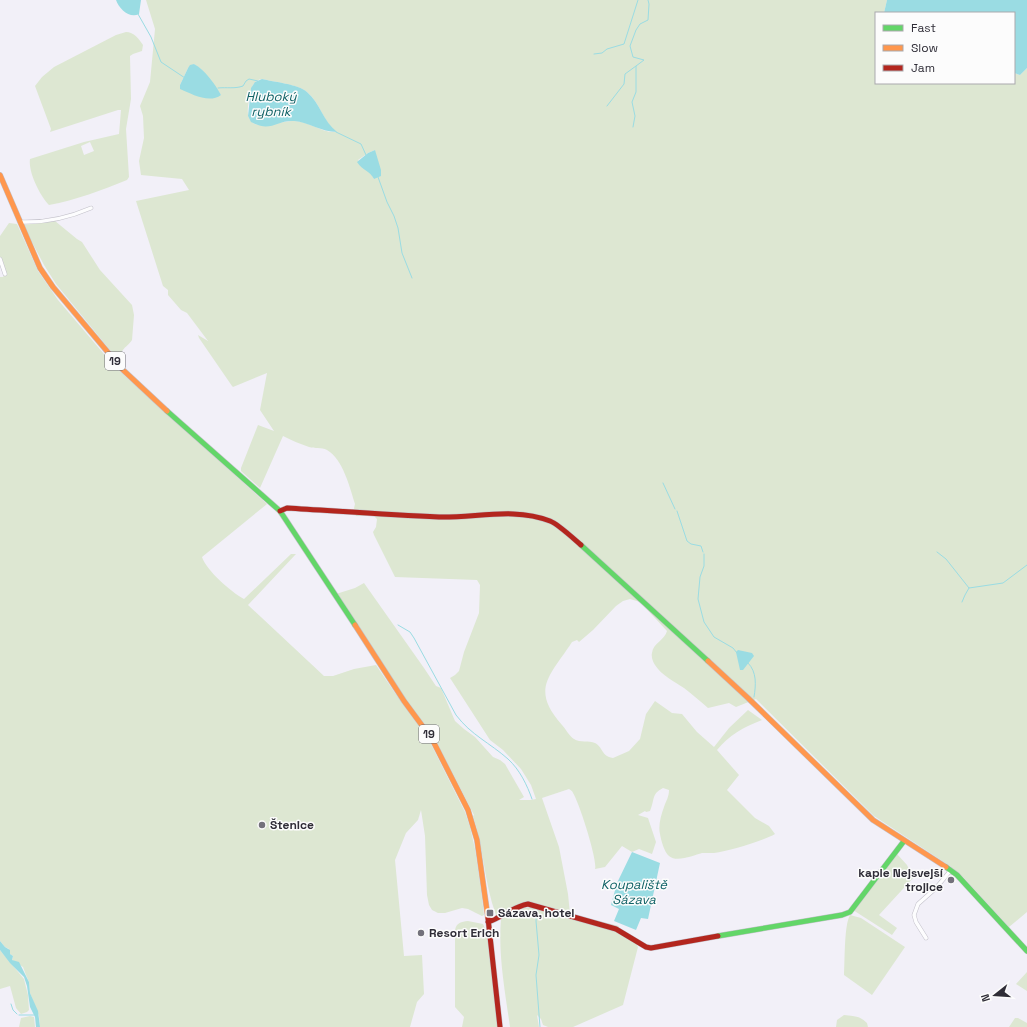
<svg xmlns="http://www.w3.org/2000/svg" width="1027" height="1027" viewBox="0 0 1027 1027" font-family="'Space Grotesk',sans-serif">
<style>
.green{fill:#dde7d2;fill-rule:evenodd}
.water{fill:#9adce3}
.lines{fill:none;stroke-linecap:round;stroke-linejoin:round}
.stream{stroke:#9adce3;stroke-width:1}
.street-casing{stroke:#c3c1ca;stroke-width:4.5}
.fast-casing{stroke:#c3c1ca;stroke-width:6}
.slow-casing{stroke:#c3c1ca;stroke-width:6}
.jam-casing{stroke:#c3c1ca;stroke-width:6}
.street{stroke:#fdfdfe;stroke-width:3.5}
.fast{stroke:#63d668;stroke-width:5}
.slow{stroke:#ff974d;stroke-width:5}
.jam{stroke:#b3261e;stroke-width:5}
.poi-dot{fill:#73717b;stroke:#fcfcfc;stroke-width:1.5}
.labels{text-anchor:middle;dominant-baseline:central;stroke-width:3;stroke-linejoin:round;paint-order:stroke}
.shield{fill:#fcfcfc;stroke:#6c6b72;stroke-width:1}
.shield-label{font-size:11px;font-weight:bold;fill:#2f2d37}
.poi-label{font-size:12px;font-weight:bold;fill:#2f2d37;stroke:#fcfcfc;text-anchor:start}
.water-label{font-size:13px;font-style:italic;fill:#106266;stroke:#fcfcfc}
</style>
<rect width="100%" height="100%" fill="#f2f0f8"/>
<path class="green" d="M146,0H887L884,13H876V83H1014V73L1020,75L1027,68V912L1009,927L963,877L950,866L874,816L756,699L736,707L729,703L708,708C700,701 692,694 684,688C675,682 661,675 655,665C653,662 651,657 652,653C653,643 665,640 667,631L640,602L630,599L623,601L616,606L593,630L579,642L577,640L572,642C550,676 530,689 562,725C566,729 569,736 574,739C580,743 589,740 595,743C603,747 601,756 613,758L629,751L640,739L646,714L655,701L672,713L682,714L697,732L714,747L729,728L748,710L762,720C744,727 729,735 717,750L739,775L727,790L755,818L769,826L775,834C763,841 729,851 714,853C710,853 706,853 702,853C694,855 677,863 669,856C664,852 661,840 660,834C658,826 661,815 664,807C666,801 669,797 669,790L663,788C651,794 655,800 650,811L646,812L645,811L638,815L648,818L656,842L652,854L639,849L632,852L622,846L605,867L595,869C598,861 579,802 573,793C573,792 571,790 569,789L542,798L559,847L568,894L570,914L619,926L616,932H618C625,936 635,940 638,947L623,1005L573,1027H548L543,1025L541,1019L537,1015L539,1027H510C505,991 498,955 501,919C511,910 521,907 534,908L525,903L499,915H496C484,883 484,848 473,816L474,815L435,739L436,737H434L404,698L336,594L355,588L364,583L424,668L436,686L441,688L455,721L464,729L475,737L493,757L500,760L505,764L524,797L519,800H530L536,799L531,785L521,769L503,750L490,740L450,678L455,675L459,671L464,652L479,613L480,585L477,580L395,577L374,535L373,532L376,527L377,519L374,516H356L354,508L355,504C350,488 343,459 327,450C321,447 315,449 309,447C300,444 291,440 283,436L260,488L241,471V468L258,425L274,431L260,410L267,373L233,387L232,386L199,338L198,335L208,341L187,313L181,310L168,295V290L163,286L136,201L189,190L182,179L141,175L139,161L144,138L143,116L140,106L150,82L155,29ZM194,64L202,70L221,95L180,85L188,68ZM262,79C274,82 297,84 307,92C320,103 323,121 336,132C321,133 308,120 292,121C282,121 257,130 251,121C245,115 249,102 250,94C251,87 254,80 262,79ZM375,150L374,179L371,173L358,160L368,153Z
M126,32C134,32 139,39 143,45L142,51L133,54L130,56L131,99L126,129L129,177L127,180C102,190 76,200 49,205C40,196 28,172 30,159L84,142L119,134L121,110H118L50,132L51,129L35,86L42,77L54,67L116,35ZM90,142L94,151L84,155L81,146Z
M55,221L77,239L82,242L100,270L132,305L134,315L132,340C129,345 124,347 121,353L124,364L115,356L56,284L44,265L23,225Z
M9,223L17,224L38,271L58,300L115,367L267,504L202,557C206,570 231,592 244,599L291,554H296L248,605L324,676H333L354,669L376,665L395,693L428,738L465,812L470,827L475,849L481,890L484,915L482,916L468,909L462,908L445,913H438L432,910L429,905L427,895L425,836L421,810L418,820L406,833L395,860L404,956L422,955L424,994L417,1002L410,1027H40L39,1016L30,993L29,982L26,975L23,967L12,960L13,956L10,954L9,949L5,947L0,941V277H3L5,273L0,258V236Z
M897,854L907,865L913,878L879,915L897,928L892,935L853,910Z
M850,915L861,918L905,947L872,995L844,975C845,961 844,925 850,915Z
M468,921L483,924L487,933L498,1027H462L464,1017L455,1007V930C457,922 461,922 468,921Z
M0,950L24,979L28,995L29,1010L27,1012L21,1014L16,1008L10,986L0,989Z
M1027,972V991L1016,984Z
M844,1015C854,1016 860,1016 867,1023L868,1027H836L837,1020Z
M30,1016L34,1017L35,1027H19L21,1018Z
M1015,1018H1018L1027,1023V1027H1009Z"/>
<path class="water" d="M116,0H141L139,14C130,19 119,9 116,0Z
M887,0H1027V68L1020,75L1014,73V13H884Z
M194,64C205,70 215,84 221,95C209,104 192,94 180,89V85L188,68L190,65Z
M262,79C274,82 298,84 307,92C320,103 323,121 337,132C321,132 309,122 294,121C276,120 271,133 251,122L248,116L251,88L255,82Z
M375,150L381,170V176L374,179C369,170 363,171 357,162L368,153Z
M738,650L752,653L754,656L743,670H740L736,652Z
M632,852L660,863L648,919L641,918L636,930L614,921L619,909L611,905L617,883Z
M0,941L5,947L10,950V954L13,956L12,960L19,962L29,982L30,993L38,1011L40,1027H36L35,1017L30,1007L27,986L24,977L10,963L0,950Z"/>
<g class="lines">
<path class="stream" d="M138,14L151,37L161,62L185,78
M594,54L602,53L607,49L624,44L638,0
M218,88C227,87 235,89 243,86L246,81L249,79L258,81
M607,106L624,84L625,74L636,66
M633,127L635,116L632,102L636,92V66L644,60L633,57L630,46L636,30L640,24L648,20L649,4L648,0
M336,132L361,144L366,155
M378,177L387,202L394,216L398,228L402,253L412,278
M663,483L675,509
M677,511L687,541L691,544L701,546L703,552
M937,552L946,559L969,588L1003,583L1027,565
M704,554V566L700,577L698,599L704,622L714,637L733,648L737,653
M962,602L965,595L969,588
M398,625L410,632L414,638L456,715C471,735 490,743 508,759C520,770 527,785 532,799
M748,663C757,672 756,685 754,697
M537,910L536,921L539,955L536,975L540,1027
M11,1004L13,1010L17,1014
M19,1015H34"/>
<defs>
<path id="street" d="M20,222C45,223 68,218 91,208
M0,259L5,274
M926,938L916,922L914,915L918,904L936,888L951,870"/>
<path id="fast" d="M167,411L280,511L355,625
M581,545L708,661
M946,867L957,875L1027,951
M718,936L842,915L850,912L904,841"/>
<path id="slow" d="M0,175L40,268L53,287L122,369L167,411
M355,625L404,701L432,739L468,810L477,840L488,918
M708,661L748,698L873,820L946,867"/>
<path id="jam" d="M280,511L287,508C337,511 388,515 439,517C476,518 514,507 550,521C558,524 574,539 581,545
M488,918L500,1027
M488,922C503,917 512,907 528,904L616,929L646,947L651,948L718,936"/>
</defs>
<use href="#street" class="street-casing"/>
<use href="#fast" class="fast-casing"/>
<use href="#slow" class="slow-casing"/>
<use href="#jam" class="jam-casing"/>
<use href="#street" class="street"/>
<use href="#fast" class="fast"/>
<use href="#slow" class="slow"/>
<use href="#jam" class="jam"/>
</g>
<g class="poi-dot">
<circle cx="262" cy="825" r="4"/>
<circle cx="951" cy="880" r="4"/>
<rect x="486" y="909" width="8" height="8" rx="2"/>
<circle cx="421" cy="933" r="4"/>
</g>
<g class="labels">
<g class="shield">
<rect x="105" y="352" width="20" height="18" rx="3"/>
<rect x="419" y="725" width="20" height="18" rx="3"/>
</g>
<g class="shield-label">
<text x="115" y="361">19</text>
<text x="429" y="734">19</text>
</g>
<g class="poi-label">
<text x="270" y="825">Štenice</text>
<text x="943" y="873" text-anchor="end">kaple Nejsvejší<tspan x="943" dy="14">trojice</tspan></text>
<text x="498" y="913">Sázava, hotel</text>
<text x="429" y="933">Resort Erich</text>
</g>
<g class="water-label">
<text x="271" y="96">Hluboký<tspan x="271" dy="15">rybník</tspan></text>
<text x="634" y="884">Koupaliště<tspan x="634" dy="15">Sázava</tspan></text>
</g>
</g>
<rect x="875" y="12" width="140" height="72" fill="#fcfcfc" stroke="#aaa9ad"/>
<rect x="883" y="25" width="20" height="6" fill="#63d668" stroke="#aaa9ad"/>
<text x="911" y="32" font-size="12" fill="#2f2d37">Fast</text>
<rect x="883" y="45" width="20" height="6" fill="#ff974d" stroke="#aaa9ad"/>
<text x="911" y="52" font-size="12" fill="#2f2d37">Slow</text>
<rect x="883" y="65" width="20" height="6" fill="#b3261e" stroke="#aaa9ad"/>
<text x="911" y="72" font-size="12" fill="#2f2d37">Jam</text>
<g transform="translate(995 995) rotate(253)" stroke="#fcfcfc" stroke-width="3" paint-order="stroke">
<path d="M0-3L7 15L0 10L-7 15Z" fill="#2f2d37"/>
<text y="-6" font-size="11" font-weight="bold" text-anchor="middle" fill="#2f2d37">N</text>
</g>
</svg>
